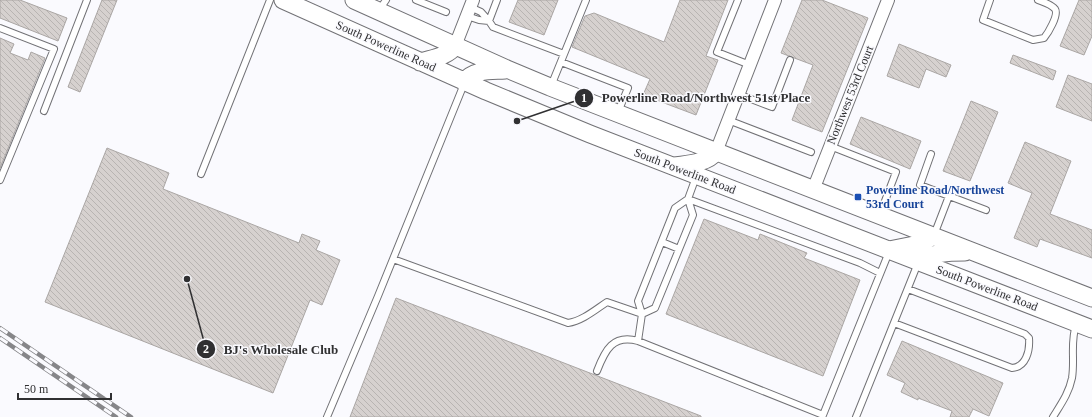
<svg xmlns="http://www.w3.org/2000/svg" width="1092" height="417" viewBox="0 0 1092 417" font-family="'Times New Roman',serif">
<style>
.building{fill:url(#building-back-hatch);stroke:#aaa6a4}
.lines{fill:none;stroke-linecap:round;stroke-linejoin:round}
.service-casing{stroke:#727276;stroke-width:8}
.minor-casing{stroke:#727276;stroke-width:14}
.secondary-casing{stroke:#727276;stroke-width:19}
.service{stroke:#fff;stroke-width:6}
.minor{stroke:#fff;stroke-width:12}
.secondary{stroke:#fff;stroke-width:17}
.rail-casing{stroke:#868689;stroke-width:4.5}
.rail{stroke:#fafafe;stroke-width:3;stroke-dasharray:9;stroke-linecap:butt}
.transit-dot{fill:#1a4fb4;stroke:#fafafe;stroke-width:1.5}
.labels{text-anchor:middle;dominant-baseline:central;stroke-width:3;stroke-linejoin:round;paint-order:stroke}
.street-label{font-size:12px;fill:#303032;stroke:#fafafe}
.transit-label{font-size:12px;font-weight:bold;fill:#164399;stroke:#fafafe;text-anchor:start}
.leader{fill:none;stroke:#303032;stroke-width:1.5}
.callout-dot{fill:#303032;stroke:#fafafe;stroke-width:1.5}
.mark-label{font-size:12px;text-anchor:middle;font-weight:bold;fill:#fff}
.callout-label{font-size:13px;text-anchor:middle;font-weight:bold;fill:#303032;stroke:#fafafe;stroke-width:3;stroke-linejoin:round;paint-order:stroke}
</style>
<defs>
<pattern id="building-back-hatch" width="6" height="6" patternUnits="userSpaceOnUse"><rect width="6" height="6" fill="#d6d1cf"/><path d="M-1 5l2 2M0 0l6 6M5-1l2 2" fill="none" stroke="#b8b4b2"/></pattern>
</defs>
<rect width="100%" height="100%" fill="#fafafe"/>
<path class="building" d="M0,0H20L67,18L58,41L0,18Z
M102,0H117L80,92L68,87Z
M518,0H558L544,35L509,22Z
M680,0H728L706,56L718,60L696,115L643,95L650,79L572,47L585,16L594,13L664,42Z
M802,0H822L868,18L822,132L792,120L813,65L781,53Z
M1079,0H1092V36L1084,55L1060,46Z
M0,38L14,44L10,53L28,60L31,52L45,58L0,168Z
M899,44L951,65L946,77L926,69L919,88L887,76Z
M1013,55L1056,71L1053,80L1010,63Z
M1068,75L1092,84V121L1056,107Z
M971,101L998,112L970,181L943,171Z
M861,117L921,141L910,169L850,144Z
M1025,142L1071,161L1050,214L1092,230V258L1040,239L1037,247L1014,238L1032,193L1008,183Z
M107,148L169,173L163,189L299,243L302,234L320,241L316,250L340,260L322,305L310,300L273,393L45,302Z
M704,219L758,240L760,234L807,253L804,258L860,280L823,376L666,314Z
M396,298L701,416V417H350Z
M902,341L1003,383L989,416L973,409L969,417H950L952,411L918,398V400L901,392L905,383L887,375Z"/>
<g class="lines">
<defs>
<path id="service" d="M416,0L446,12
M497,0L489,21L493,27L564,54
M738,0L717,52L750,65
M990,0L983,20L1033,40L1044,38C1048,33 1059,15 1055,9C1051,4 1043,2 1038,0
M379,10L386,0
M467,16L479,20L489,21L481,12L470,7
M0,28L54,49L0,180
M561,62L628,88L618,112
M551,86L586,0
M738,94L772,107L790,60
M44,111L87,0
M728,120L811,152
M830,146L896,172L880,214
M931,154L920,185L986,210
M201,174L270,0
M696,177L688,199L860,263L880,273
M688,199L693,215L655,308L642,314L638,301L675,208Z
M934,235L949,196
M662,242L679,249
M393,259L568,323C582,321 595,310 607,302L642,314L638,341L823,415L889,252
M894,323L1012,368C1026,367 1030,351 1029,338L1025,334L908,289
M597,371C605,350 613,334 638,341
M327,417L378,296L464,84
M856,417L918,263
M1053,417C1061,404 1069,393 1072,378C1075,360 1070,342 1076,325"/>
<path id="minor" d="M455,46L473,0
M716,152L775,0
M813,190L888,0"/>
<path id="secondary" d="M283,0L486,91L590,134L1092,329
M354,0L507,69L550,87L1092,298
M420,62C433,58 447,57 455,46
M464,82C474,69 491,71 505,70
M674,166C687,164 706,164 716,152
M889,250L919,244L933,236
M919,262C934,252 948,252 965,252"/>
</defs>
<use href="#service" class="service-casing"/>
<use href="#minor" class="minor-casing"/>
<use href="#secondary" class="secondary-casing"/>
<use href="#service" class="service"/>
<use href="#minor" class="minor"/>
<use href="#secondary" class="secondary"/>
<defs>
<path id="rail" d="M0,328L131,417
M0,338L116,417"/>
</defs>
<use href="#rail" class="rail-casing"/>
<use href="#rail" class="rail"/>
</g>
<rect class="transit-dot" x="854" y="193" width="8" height="8" rx="2"/>
<g class="labels">
<g class="street-label">
<text transform="translate(386 46) rotate(24)">South Powerline Road</text>
<text transform="translate(850 95) rotate(-68)">Northwest 53rd Court</text>
<text transform="translate(685 171) rotate(21)">South Powerline Road</text>
<text transform="translate(987 288) rotate(21)">South Powerline Road</text>
</g>
<g class="transit-label">
<text x="866" y="190">Powerline Road/Northwest<tspan x="866" dy="14">53rd Court</tspan></text>
</g>
</g>
<path class="leader" d="M517 121L584 98M187 279L206 349"/>
<g class="callout-dot">
<circle cx="517" cy="121" r="4"/>
<circle cx="187" cy="279" r="4"/>
<circle cx="584" cy="98" r="10"/>
<circle cx="206" cy="349" r="10"/>
</g>
<g class="mark-label">
<text x="584" y="102">1</text>
<text x="206" y="353">2</text>
</g>
<g class="callout-label">
<text x="706" y="102">Powerline Road/Northwest 51st Place</text>
<text x="281" y="354">BJ's Wholesale Club</text>
</g>
<path d="M18 393v6h93v-6" fill="none" stroke="#303032" stroke-width="2"/>
<text x="24" y="393" font-size="12" fill="#303032" stroke="#fafafe" stroke-width="3" paint-order="stroke">50 m</text>
</svg>
